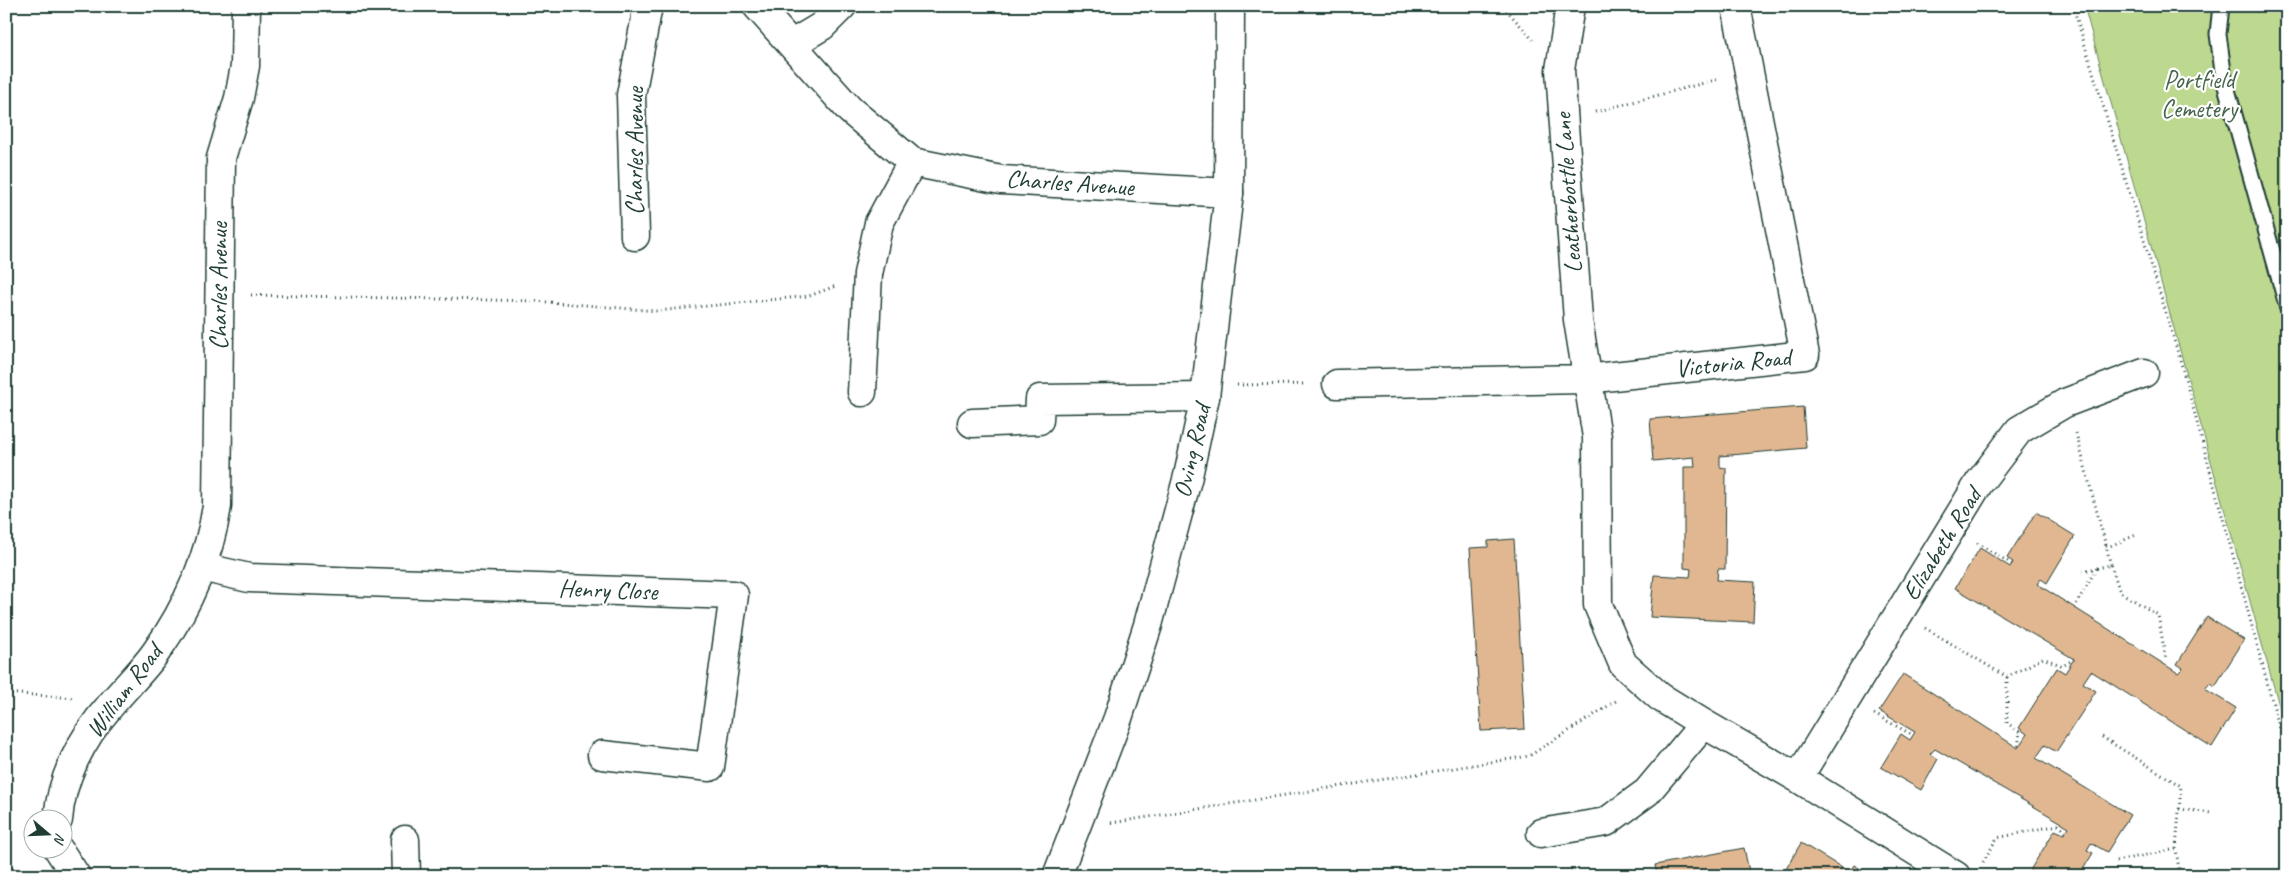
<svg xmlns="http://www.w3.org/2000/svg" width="2293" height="882" viewBox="0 0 2293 882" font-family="Caveat,sans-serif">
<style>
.green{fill:#bdd88f;stroke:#6e8a62}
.building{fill:#e0b791;stroke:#1f3d34}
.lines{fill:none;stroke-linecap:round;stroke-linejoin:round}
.service-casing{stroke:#1f3d34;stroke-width:19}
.minor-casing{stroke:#1f3d34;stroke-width:31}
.secondary-casing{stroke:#1f3d34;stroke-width:31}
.path{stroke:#1f3d34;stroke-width:3;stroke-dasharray:1 4;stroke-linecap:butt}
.service{stroke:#fff;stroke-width:15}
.minor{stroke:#fff;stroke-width:28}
.secondary{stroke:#fff;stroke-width:28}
.labels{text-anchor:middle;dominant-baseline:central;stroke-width:4.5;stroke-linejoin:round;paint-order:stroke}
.park-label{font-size:25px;fill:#46644b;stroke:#fff}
.street-label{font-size:25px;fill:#1f3d34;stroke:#fff}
</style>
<rect width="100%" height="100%" fill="#fff"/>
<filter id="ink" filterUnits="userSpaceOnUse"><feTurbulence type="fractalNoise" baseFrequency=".02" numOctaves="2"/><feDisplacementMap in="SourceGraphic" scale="10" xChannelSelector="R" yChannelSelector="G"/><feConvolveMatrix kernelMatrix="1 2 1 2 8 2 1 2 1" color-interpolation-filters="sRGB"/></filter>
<g filter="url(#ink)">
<path class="green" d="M2084,6H2287V734Z"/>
<path class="building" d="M1803,407L1806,448L1720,456V467L1726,468L1725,569H1718L1717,580L1755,582L1753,622L1650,617L1654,575L1690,577L1691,569L1684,568V467H1695L1694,457L1653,461L1650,419Z
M2036,512L2075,536L2047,583L2041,579L2037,584L2178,673L2183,668L2177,664L2207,617L2244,640L2215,686L2210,683L2205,689L2236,708L2212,747L2091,671L2083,683L2096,691L2056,752L2045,745L2036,758L2130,815L2107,852L2091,843L2087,850L2093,853L2079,876L2027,875L2055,830L2064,834L2069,827L1935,749L1930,754L1938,759L1921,790L1881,767L1901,734L1910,740L1915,732L1879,711L1903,674L2018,748L2027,734L2019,728L2057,668L2065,673L2074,659L1955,588L1980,548L2010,567L2013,562L2007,558Z
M1514,539L1525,729L1481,731L1470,548L1488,547V541Z
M1801,843L1849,872L1847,876H1782Z
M1744,848L1750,876H1657L1655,865Z
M1854,865L1872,876H1847Z"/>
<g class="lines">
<defs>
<path id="service" d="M2221,6L2218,34L2224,79L2287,305"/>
<path id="minor" d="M757,6L850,110L912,162L1001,180L1229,193
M1570,6L1560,70L1578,320L1597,437L1598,605L1623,664L1660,697L1704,724L1798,778L1956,876
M792,44L822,26L842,6
M635,236L631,95L648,6
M1337,384L1586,379L1805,355L1736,6
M862,392L868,274L879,223L912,162
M972,423L1039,420L1040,399L1205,397
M201,567L249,578L734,595L710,767L602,755
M1798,778L1979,483L2019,430L2065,403L2144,373
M58,820C61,778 82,738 109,707C124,688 142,672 156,652C187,608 209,559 217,506L221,158L239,98L245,66L246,6
M1541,833L1606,822L1647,792L1704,724
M405,840L406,876
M59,850L76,876"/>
<path id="secondary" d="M1057,876L1118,718L1148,625L1188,476L1205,397L1229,193L1230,6"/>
</defs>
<use href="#service" class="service-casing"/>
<use href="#minor" class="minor-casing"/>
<use href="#secondary" class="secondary-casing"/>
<path class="path" d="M1503,6L1533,40
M2073,6L2181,363L2287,756
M1595,112L1719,79
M251,295L536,301L657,311L809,296L836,286
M1237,385L1306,384
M2076,433L2111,565L2083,571
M1977,543L2012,564
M2106,545L2110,546L2136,535
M2111,565L2120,592L2158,615L2166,660
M2076,604L2097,568
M1925,628L2007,677L2043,658L2063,666L2074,659
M2007,677V723L2020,732L2018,748
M6,693L75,698
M1874,714L1913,735
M2102,737L2181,786L2176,849L2180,876
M2179,809L2211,813
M1111,823L1529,756L1616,701
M2116,861L2176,849
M1983,862L1997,838L2058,825L2066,831"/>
<use href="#service" class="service"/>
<use href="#minor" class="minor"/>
<use href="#secondary" class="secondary"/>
</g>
</g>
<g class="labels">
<g class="park-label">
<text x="2199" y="80">Portfield<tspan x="2199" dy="29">Cemetery</tspan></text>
</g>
<g class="street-label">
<text transform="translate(635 151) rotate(-90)">Charles Avenue</text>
<text transform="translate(1070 183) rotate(4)">Charles Avenue</text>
<text transform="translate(1568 193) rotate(-94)">Leatherbottle Lane</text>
<text transform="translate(219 286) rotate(-90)">Charles Avenue</text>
<text transform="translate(1733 363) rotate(-6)">Victoria Road</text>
<text transform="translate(1192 451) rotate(-77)">Oving Road</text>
<text transform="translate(1942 544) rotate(-58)">Elizabeth Road</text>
<text transform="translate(608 590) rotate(2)">Henry Close</text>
<text transform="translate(124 691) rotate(-53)">William Road</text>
</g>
</g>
<rect width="2293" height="882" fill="none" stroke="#fff" stroke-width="25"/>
<rect x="12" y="12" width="2268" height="857" fill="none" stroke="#1f3d34" stroke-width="2" filter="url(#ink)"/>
<g transform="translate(48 834) rotate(109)"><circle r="24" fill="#ffffff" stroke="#a5b1ae"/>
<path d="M0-4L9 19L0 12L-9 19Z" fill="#1f3d34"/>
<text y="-8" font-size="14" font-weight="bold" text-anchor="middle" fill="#1f3d34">N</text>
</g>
</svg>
